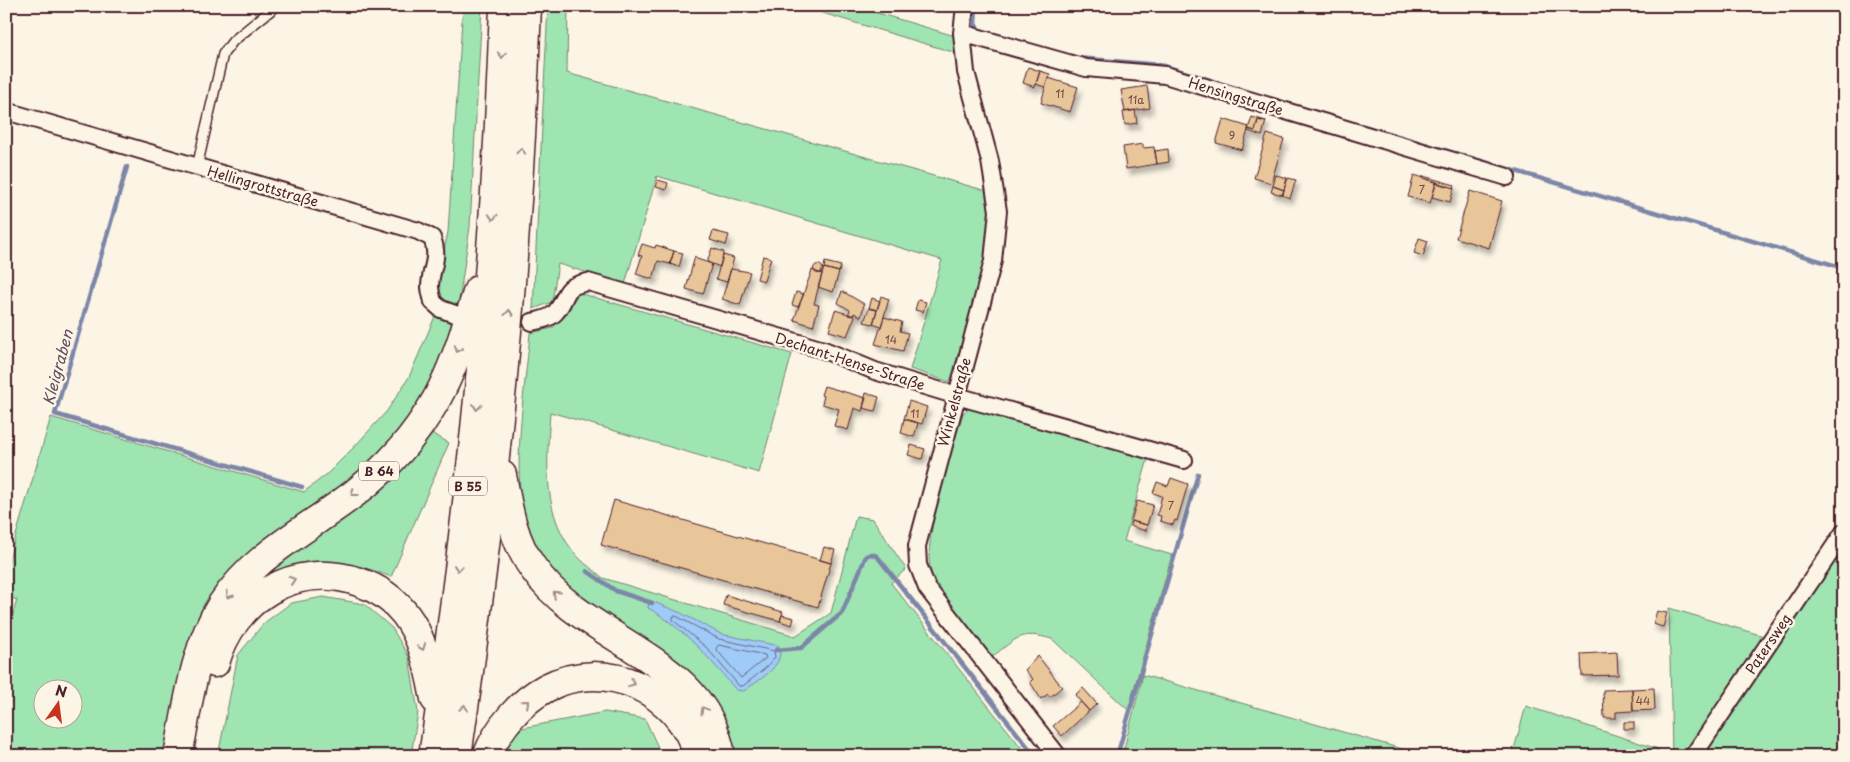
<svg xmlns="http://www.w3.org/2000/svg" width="1850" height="762" viewBox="0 0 1850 762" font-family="'Playpen Sans',sans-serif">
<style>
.green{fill:#9ee5b2;stroke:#74826e;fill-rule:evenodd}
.water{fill:#9fcbf9;stroke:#7d86a7}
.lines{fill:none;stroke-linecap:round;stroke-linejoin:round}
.shore{stroke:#6c647d;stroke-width:1}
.stream{stroke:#7d86a7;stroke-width:4.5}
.building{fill:#e9c59a;stroke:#4a1f2b;filter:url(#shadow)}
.lane-casing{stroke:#4a1f2b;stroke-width:12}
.street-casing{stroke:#4a1f2b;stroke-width:20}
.highway-casing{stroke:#4a1f2b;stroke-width:31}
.lane{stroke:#fcf5e5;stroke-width:9}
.street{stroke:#fcf5e5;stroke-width:16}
.highway{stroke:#fcf5e5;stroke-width:28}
.oneway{stroke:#a38a88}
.labels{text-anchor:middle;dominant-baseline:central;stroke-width:5;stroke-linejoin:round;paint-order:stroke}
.number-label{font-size:11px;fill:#724847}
.shield{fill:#fcf5e5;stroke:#7f5f63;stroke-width:1}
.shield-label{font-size:12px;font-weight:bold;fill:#4a1f2b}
.street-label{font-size:14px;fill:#4a1f2b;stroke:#fcf5e5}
.water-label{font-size:15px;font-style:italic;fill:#5f4a5e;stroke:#fcf5e5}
</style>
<defs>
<filter id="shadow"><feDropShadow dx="3" dy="5.5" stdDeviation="2.5" flood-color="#0004"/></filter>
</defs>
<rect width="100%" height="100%" fill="#fcf5e5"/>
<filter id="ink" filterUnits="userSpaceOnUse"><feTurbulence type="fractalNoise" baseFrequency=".02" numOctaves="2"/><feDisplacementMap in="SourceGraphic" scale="10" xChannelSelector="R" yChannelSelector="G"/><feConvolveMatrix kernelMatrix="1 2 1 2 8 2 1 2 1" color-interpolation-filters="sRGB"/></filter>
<g filter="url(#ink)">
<path class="green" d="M463,6H482L470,227L458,308L441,297L436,286L448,232Z
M548,6H568L567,73L987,191C996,253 967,322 950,382L910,369L942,260L657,176L625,284L558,264L552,302L533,309Z
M799,6H854L955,36L956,53Z
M579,293L792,354L759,473L550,412C547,462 541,518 579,558C586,565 595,571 603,578L795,636L831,613L856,516L873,519L906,569L891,583L1028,756H733C687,708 642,660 596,613C571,587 538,566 527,529C510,474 525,390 530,333L553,328Z
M436,314L456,319L427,396L381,458L256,553L168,756H6V637L17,600L6,596V569L51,417L304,492L327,474L355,446L387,411L409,377ZM42,690H72V720H42Z
M972,407L1148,459L1124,541L1172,555L1128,710L1052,639C1020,630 1017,638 992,657C974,634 949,609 935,585C915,552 952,451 963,413Z
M433,434L449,443L391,577C357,563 324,557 289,570C276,574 263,584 251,590L263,566Z
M1844,542V756H1699Z
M323,597L364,604L392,628L409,657L418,712L411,756H218L238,655L264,623L291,603Z
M1669,608L1767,637L1687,756H1672Z
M1143,675L1427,756H1122Z
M1526,706L1658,749L1659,756H1512Z
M605,712L645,719L662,756H502L508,742L522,728Z"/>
<path class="water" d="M649,600L681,613L721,634L779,646C786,666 757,681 744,691L736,690C711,660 683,627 648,608Z"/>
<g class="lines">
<path class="shore" d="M676,616L719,639L774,651L775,657L768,666L743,686H739L707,648L673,620V617Z
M719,645L765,655L766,658L741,678L716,649Z"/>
<path class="stream" d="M976,6L975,24L979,30L983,31
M1077,58L1161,65L1210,80
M1363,126L1844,268
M127,167L55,414L302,487
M587,571L616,591L652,603
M776,650L801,648L842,613L866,556L871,554L877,556L1035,756
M1117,756L1198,474"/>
</g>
<path class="building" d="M1028,67L1040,71L1035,87L1023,83Z
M1040,71L1050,74L1045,87L1036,84Z
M1048,78L1078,87L1070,112L1041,103Z
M1147,86L1150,108L1125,112L1121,90Z
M1135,110L1137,123L1125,125L1123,112Z
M1252,117L1266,121L1265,122L1258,120L1255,131L1248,129Z
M1223,119L1249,127L1242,150L1216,143Z
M1258,120L1266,121L1262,136L1248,131V129L1255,131Z
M1267,134L1284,139L1271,183L1254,178Z
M1143,144V148L1154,147L1157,164L1126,169L1123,147Z
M1168,149L1169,162L1157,164L1155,151Z
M1276,175L1287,178L1284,190L1273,186Z
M1414,175L1437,182L1430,203L1408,197Z
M1423,176L1455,185L1454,188L1423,178Z
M1288,178L1296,180L1290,198L1282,195Z
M658,180L668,183L666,190L656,187Z
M1436,183L1454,188L1450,202L1432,197Z
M1273,186L1284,190L1283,195L1271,192Z
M1470,191L1502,201L1489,248L1456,238Z
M713,231L729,235L726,245L710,240Z
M1419,238L1428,241L1423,256L1414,253Z
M642,244L655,248L656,245L674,251L670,264L658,261L653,279L636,274L642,256L638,255Z
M712,248L724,252L720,267L707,262Z
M674,251L683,253L679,267L670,264Z
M723,255L734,258L727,282L716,279Z
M695,256L697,259L712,264L703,294L686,289Z
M763,256L771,258L764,281L757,279Z
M825,262L841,266L839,272L824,268Z
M813.5 269a4.5 4.5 0 1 1 9 0a4.5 4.5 0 1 1-9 0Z
M824,268L839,272L833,292L818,287Z
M731,269L750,272L740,305L722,299Z
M812,270L822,274L814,304L819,305L813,326L794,320Z
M842,291L864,304L861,317L854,313L853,316L848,315L850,310L838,303Z
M796,292L804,294L798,307L792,305Z
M881,296L889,299L881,327L873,324Z
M872,298L880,301L877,310L869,308Z
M918,300L926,302L923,312L915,310Z
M869,308L877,310L873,324L864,322Z
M835,310L855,316L847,336L829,331Z
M884,317L902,322L900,331L908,333L903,351L875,344Z
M824,386L866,398L862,411L854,408L848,430L834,426L839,409L822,404L824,396L821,395Z
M866,393L879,397L875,411L863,408Z
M909,401L927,407L922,424L904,419Z
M904,419L918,423L914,437L901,433Z
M911,445L925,449L922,459L908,455Z
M1171,478L1188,484L1177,521L1175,520L1173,525L1160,521L1161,516L1157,515L1162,496L1153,493L1157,482L1168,486Z
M614,500L831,563L818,607L601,545Z
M1137,501L1153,505L1147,525L1131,521Z
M1131,521L1147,525L1146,531L1130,526Z
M824,547L835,550L831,563L820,560Z
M726,595L783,612L780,621L723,605Z
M1657,611L1667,613L1663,627L1653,624Z
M782,615L794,618L792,625L780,621Z
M1617,652L1618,675L1582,676L1581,654Z
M1038,656L1062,687L1050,697L1048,694L1041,699L1030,682L1033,679L1025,670Z
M1083,688L1097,704L1089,711L1075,695Z
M1654,688L1655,710L1633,711L1632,689Z
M1632,689L1633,711L1616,712V718H1604L1603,690Z
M1081,702L1089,711L1062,736L1053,726Z
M1624,722H1634V729H1624Z"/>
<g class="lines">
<defs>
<path id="lane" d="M197,167L223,54L233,41L276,6"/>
<path id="street" d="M965,6L962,33L966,72L990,161L998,211L993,261L917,546L918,565L927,588L1058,756
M962,33L1086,68L1165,75L1507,177
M6,111L418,231L432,238C440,258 431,266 430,286C430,291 432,297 433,302L441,309L455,314
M532,322C540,320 549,319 555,313C570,296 560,287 588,282L824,350L875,371L964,398L1184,460
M1693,756L1844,532"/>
<path id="highway" d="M502,475C508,508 513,540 533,568C584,642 705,656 721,756
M215,663C233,599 294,560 359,582C377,588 393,599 405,614C424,639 429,669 435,699
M178,756C188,705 194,649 222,604C255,554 308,529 355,493C387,468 416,435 436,400C455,366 466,327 478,290
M433,756C471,508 496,257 504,6
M457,756C494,507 518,257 527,6
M487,756C498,728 520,702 546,688C606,656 681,692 698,756"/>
</defs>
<use href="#lane" class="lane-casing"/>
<use href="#street" class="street-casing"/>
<use href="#highway" class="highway-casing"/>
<use href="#lane" class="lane"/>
<use href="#street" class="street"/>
<use href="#highway" class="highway"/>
</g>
<defs><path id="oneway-chevron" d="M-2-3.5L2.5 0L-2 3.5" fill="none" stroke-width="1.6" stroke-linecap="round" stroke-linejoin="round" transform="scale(1.25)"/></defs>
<g class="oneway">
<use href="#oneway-chevron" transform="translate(502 55) rotate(93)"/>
<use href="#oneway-chevron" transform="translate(521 151) rotate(-87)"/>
<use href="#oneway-chevron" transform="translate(493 217) rotate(94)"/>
<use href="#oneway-chevron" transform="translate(509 313) rotate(-85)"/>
<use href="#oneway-chevron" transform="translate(458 349) rotate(110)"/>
<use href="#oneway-chevron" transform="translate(477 407) rotate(96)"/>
<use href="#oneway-chevron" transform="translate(354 493) rotate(142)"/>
<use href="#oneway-chevron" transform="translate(458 568) rotate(97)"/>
<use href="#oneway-chevron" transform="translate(292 580) rotate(-17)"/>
<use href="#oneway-chevron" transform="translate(556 594) rotate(-136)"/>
<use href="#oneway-chevron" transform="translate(229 595) rotate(126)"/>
<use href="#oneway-chevron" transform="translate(422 647) rotate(69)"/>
<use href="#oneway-chevron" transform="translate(632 683) rotate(22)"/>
<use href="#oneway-chevron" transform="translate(526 703) rotate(-41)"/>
<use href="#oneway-chevron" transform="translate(464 708) rotate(-82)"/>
<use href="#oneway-chevron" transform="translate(704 710) rotate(-121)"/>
</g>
</g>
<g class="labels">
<g class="number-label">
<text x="1060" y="93">11</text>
<text x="1136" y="99">11a</text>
<text x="1232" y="135">9</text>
<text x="1422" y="189">7</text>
<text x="891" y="339">14</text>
<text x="915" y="413">11</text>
<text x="1171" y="505">7</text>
<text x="1643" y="700">44</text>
</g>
<g class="shield">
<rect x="359" y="461.5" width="40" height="19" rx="4"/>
<rect x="449" y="476.5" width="38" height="19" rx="4"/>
</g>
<g class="shield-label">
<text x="379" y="471">B 64</text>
<text x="468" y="486">B 55</text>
</g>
<g class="street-label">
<text transform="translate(1236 96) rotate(17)">Hensingstraße</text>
<text transform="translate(263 186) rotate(16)">Hellingrottstraße</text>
<text transform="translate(850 361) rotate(18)">Dechant-Hense-Straße</text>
<text transform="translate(954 402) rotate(-75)">Winkelstraße</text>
<text transform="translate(1768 644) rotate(-56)">Patersweg</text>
</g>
<g class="water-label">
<text transform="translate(57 367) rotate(-75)">Kleigraben</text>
</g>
</g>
<rect width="1850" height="762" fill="none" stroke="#fcf5e5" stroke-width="25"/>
<rect x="12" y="12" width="1825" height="737" fill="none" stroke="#4a1f2b" stroke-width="2" filter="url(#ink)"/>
<g transform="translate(58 704) rotate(14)"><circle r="24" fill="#fcf5e5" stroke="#b59f9b"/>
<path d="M0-4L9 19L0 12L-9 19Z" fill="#c8321e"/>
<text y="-8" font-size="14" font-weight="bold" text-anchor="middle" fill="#4a1f2b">N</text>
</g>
</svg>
